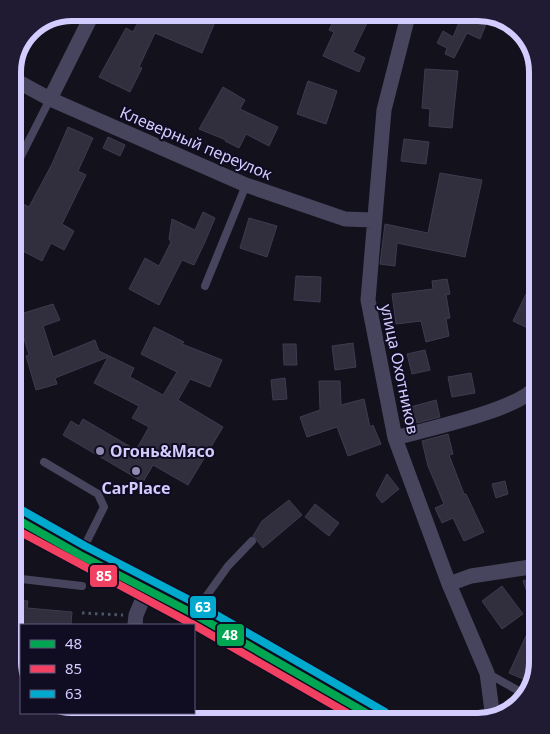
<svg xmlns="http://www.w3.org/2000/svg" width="550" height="734" viewBox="0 0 550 734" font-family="'Noto Sans',sans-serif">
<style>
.building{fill:#312e3e;stroke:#3e3b50}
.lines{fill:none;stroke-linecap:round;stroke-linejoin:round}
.path{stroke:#495867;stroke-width:3;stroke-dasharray:2.5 4;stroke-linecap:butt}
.lane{stroke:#47455d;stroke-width:8}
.street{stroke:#47455d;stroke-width:15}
.secondary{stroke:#545270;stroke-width:21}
.bus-1-casing{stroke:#100c21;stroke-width:11}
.bus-2-casing{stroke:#100c21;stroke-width:11}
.bus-3-casing{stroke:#100c21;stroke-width:11}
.bus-1{stroke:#00a651;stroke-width:8}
.bus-2{stroke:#f24062;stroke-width:8}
.bus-3{stroke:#00a9ce;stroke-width:8}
.poi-dot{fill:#908bb0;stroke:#100c21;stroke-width:2}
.labels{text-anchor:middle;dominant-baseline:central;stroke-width:4;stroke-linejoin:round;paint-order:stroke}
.street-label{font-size:16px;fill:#d3ccff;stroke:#100c21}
.poi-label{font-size:16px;font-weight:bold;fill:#d3ccff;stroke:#100c21;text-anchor:start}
.rim{fill:none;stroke:#d3ccff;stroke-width:6}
.line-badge{stroke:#100c21;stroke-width:2}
.badge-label{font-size:14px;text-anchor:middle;font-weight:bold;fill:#fff}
</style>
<rect width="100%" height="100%" fill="#13111c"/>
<path class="building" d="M143,13H192L215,22L202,53L155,33L139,67L142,68L130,92L99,77L126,28L133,32Z
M337,13H345L367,23L353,52L365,58L359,72L323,56L334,32L329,30Z
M463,13H482L490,15L480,39L467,33L454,58L445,54L447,48L437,43L443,31L453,37Z
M425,69L458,71L452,128L429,126L430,109L422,108Z
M308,81L337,91L326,124L297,114Z
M223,87L245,100L240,109L278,127L269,146L246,134L239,148L225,141L226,140L199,129Z
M68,127L93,138L78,171L86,175L62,224L74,231L64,250L51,243L42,261L13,246V239L19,226L13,223L23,204L29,207L52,164Z
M108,137L125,145L120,156L103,148Z
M404,139L429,142L426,164L401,161Z
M440,173L482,180L465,257L397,243L395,266L380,264L385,224L428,233Z
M203,212L215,218L205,242L194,265L182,260L159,305L129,289L145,258L159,266L171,242L169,239L172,219L195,230Z
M249,218L277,226L267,257L240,248Z
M296,276L321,277L320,302L294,300Z
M447,279L450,294L446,295L450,318L446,319L449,336L426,342L421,321L396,324L392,294L433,289L432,281Z
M526,294L538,300V333L513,321Z
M53,304L60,320L43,326L53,357L95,340L99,351L134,368L130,377L163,395L177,372L141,354L154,327L184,342L182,344L222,360L210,387L190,379L178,400L223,427L188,485L153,465L143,482L63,435L71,421L79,426L83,419L136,450L149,427L132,418L139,406L94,383L108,357L55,378L57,384L36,390L26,356L29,355L21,329L18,330L14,316Z
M353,343L356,367L335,370L332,346Z
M283,344H296L297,365H284Z
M425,350L430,370L412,374L407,354Z
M471,373L475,393L452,397L448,377Z
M285,378L287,399L273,400L271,380Z
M319,381H340L341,405L364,399L370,427L373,425L381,444L348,456L337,427L307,437L300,417L320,410Z
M436,400L440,417L417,423L416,418L410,420L407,408Z
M448,434L453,454L449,455L464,494H466L484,532L464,541L453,518L442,523L435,508L444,504L428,466L422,441Z
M387,474L399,489L382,503L376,495Z
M505,481L508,494L496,498L492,484Z
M289,500L302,515L263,548L253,536L262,521Z
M315,504L339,523L329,536L305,517Z
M538,576V616H536L523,581Z
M502,586L523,614L502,629L482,601Z
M13,600L28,601L27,608L72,612L71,625H13Z
M526,636L538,641V662L535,673L527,669L523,679L509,673Z"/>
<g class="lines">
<path class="path" d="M82,613L123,615
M399,711L416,721"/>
<path class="lane" d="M389,13L407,20
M13,172L50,99
M205,286L246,185
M13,418L16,411L13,403
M44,462L98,494L104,507L81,553
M13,578L82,586
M195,612L228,566L252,541
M487,673L526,695"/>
<path class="street" d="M411,13L407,20L384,110L368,300L395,438L449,584L487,673L492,711L489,718
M13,79L50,99L246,185L345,219L373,220
M50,99L93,13
M395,438C427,429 519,410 537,386
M449,584L471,576L537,566
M135,625L136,615L147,589
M128,721V713"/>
<path class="secondary" d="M13,517L80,555L194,614L380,721"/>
<defs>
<path id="bus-1" d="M13,517L80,555L194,614L380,721"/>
<path id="bus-2" d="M13,528L194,625
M194,625L361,721"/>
<path id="bus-3" d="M18,508L85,546L199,605L385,712"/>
</defs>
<use href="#bus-1" class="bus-1-casing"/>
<use href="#bus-2" class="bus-2-casing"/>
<use href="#bus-3" class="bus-3-casing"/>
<use href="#bus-1" class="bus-1"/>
<use href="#bus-2" class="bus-2"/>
<use href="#bus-3" class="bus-3"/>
</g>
<g class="poi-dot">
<circle cx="100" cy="451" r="5"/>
<circle cx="136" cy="471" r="5"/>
</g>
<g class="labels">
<g class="street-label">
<text transform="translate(196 143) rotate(23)">Клеверный переулок</text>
<text transform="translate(400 369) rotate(78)">улица Охотников</text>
</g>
<g class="poi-label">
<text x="110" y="451">Огонь&amp;Мясо</text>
<text x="136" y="488" text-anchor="middle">CarPlace</text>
</g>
</g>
<path d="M0 0H550V734H0ZM72 21H478A51 51 0 0 1 529 72V662A51 51 0 0 1 478 713H72A51 51 0 0 1 21 662V72A51 51 0 0 1 72 21Z" fill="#201b33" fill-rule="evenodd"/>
<path class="rim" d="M72 21H478A51 51 0 0 1 529 72V662A51 51 0 0 1 478 713H72A51 51 0 0 1 21 662V72A51 51 0 0 1 72 21Z"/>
<g class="line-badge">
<rect x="89" y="564" width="29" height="24" rx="5" fill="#f24062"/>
<rect x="189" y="595" width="28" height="24" rx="5" fill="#00a9ce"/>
<rect x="216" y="623" width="29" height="24" rx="5" fill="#00a651"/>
</g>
<g class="badge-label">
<text x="104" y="581">85</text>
<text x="203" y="612">63</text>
<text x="230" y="640">48</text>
</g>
<rect x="20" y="624" width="175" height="90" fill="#100c21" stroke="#5e597a"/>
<rect x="30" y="640" width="25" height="8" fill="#00a651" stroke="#5e597a"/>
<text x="65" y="649" font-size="15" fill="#d3ccff">48</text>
<rect x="30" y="665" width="25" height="8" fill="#f24062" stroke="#5e597a"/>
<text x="65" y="674" font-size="15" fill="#d3ccff">85</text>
<rect x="30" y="690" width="25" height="8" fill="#00a9ce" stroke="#5e597a"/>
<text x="65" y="699" font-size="15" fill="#d3ccff">63</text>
</svg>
